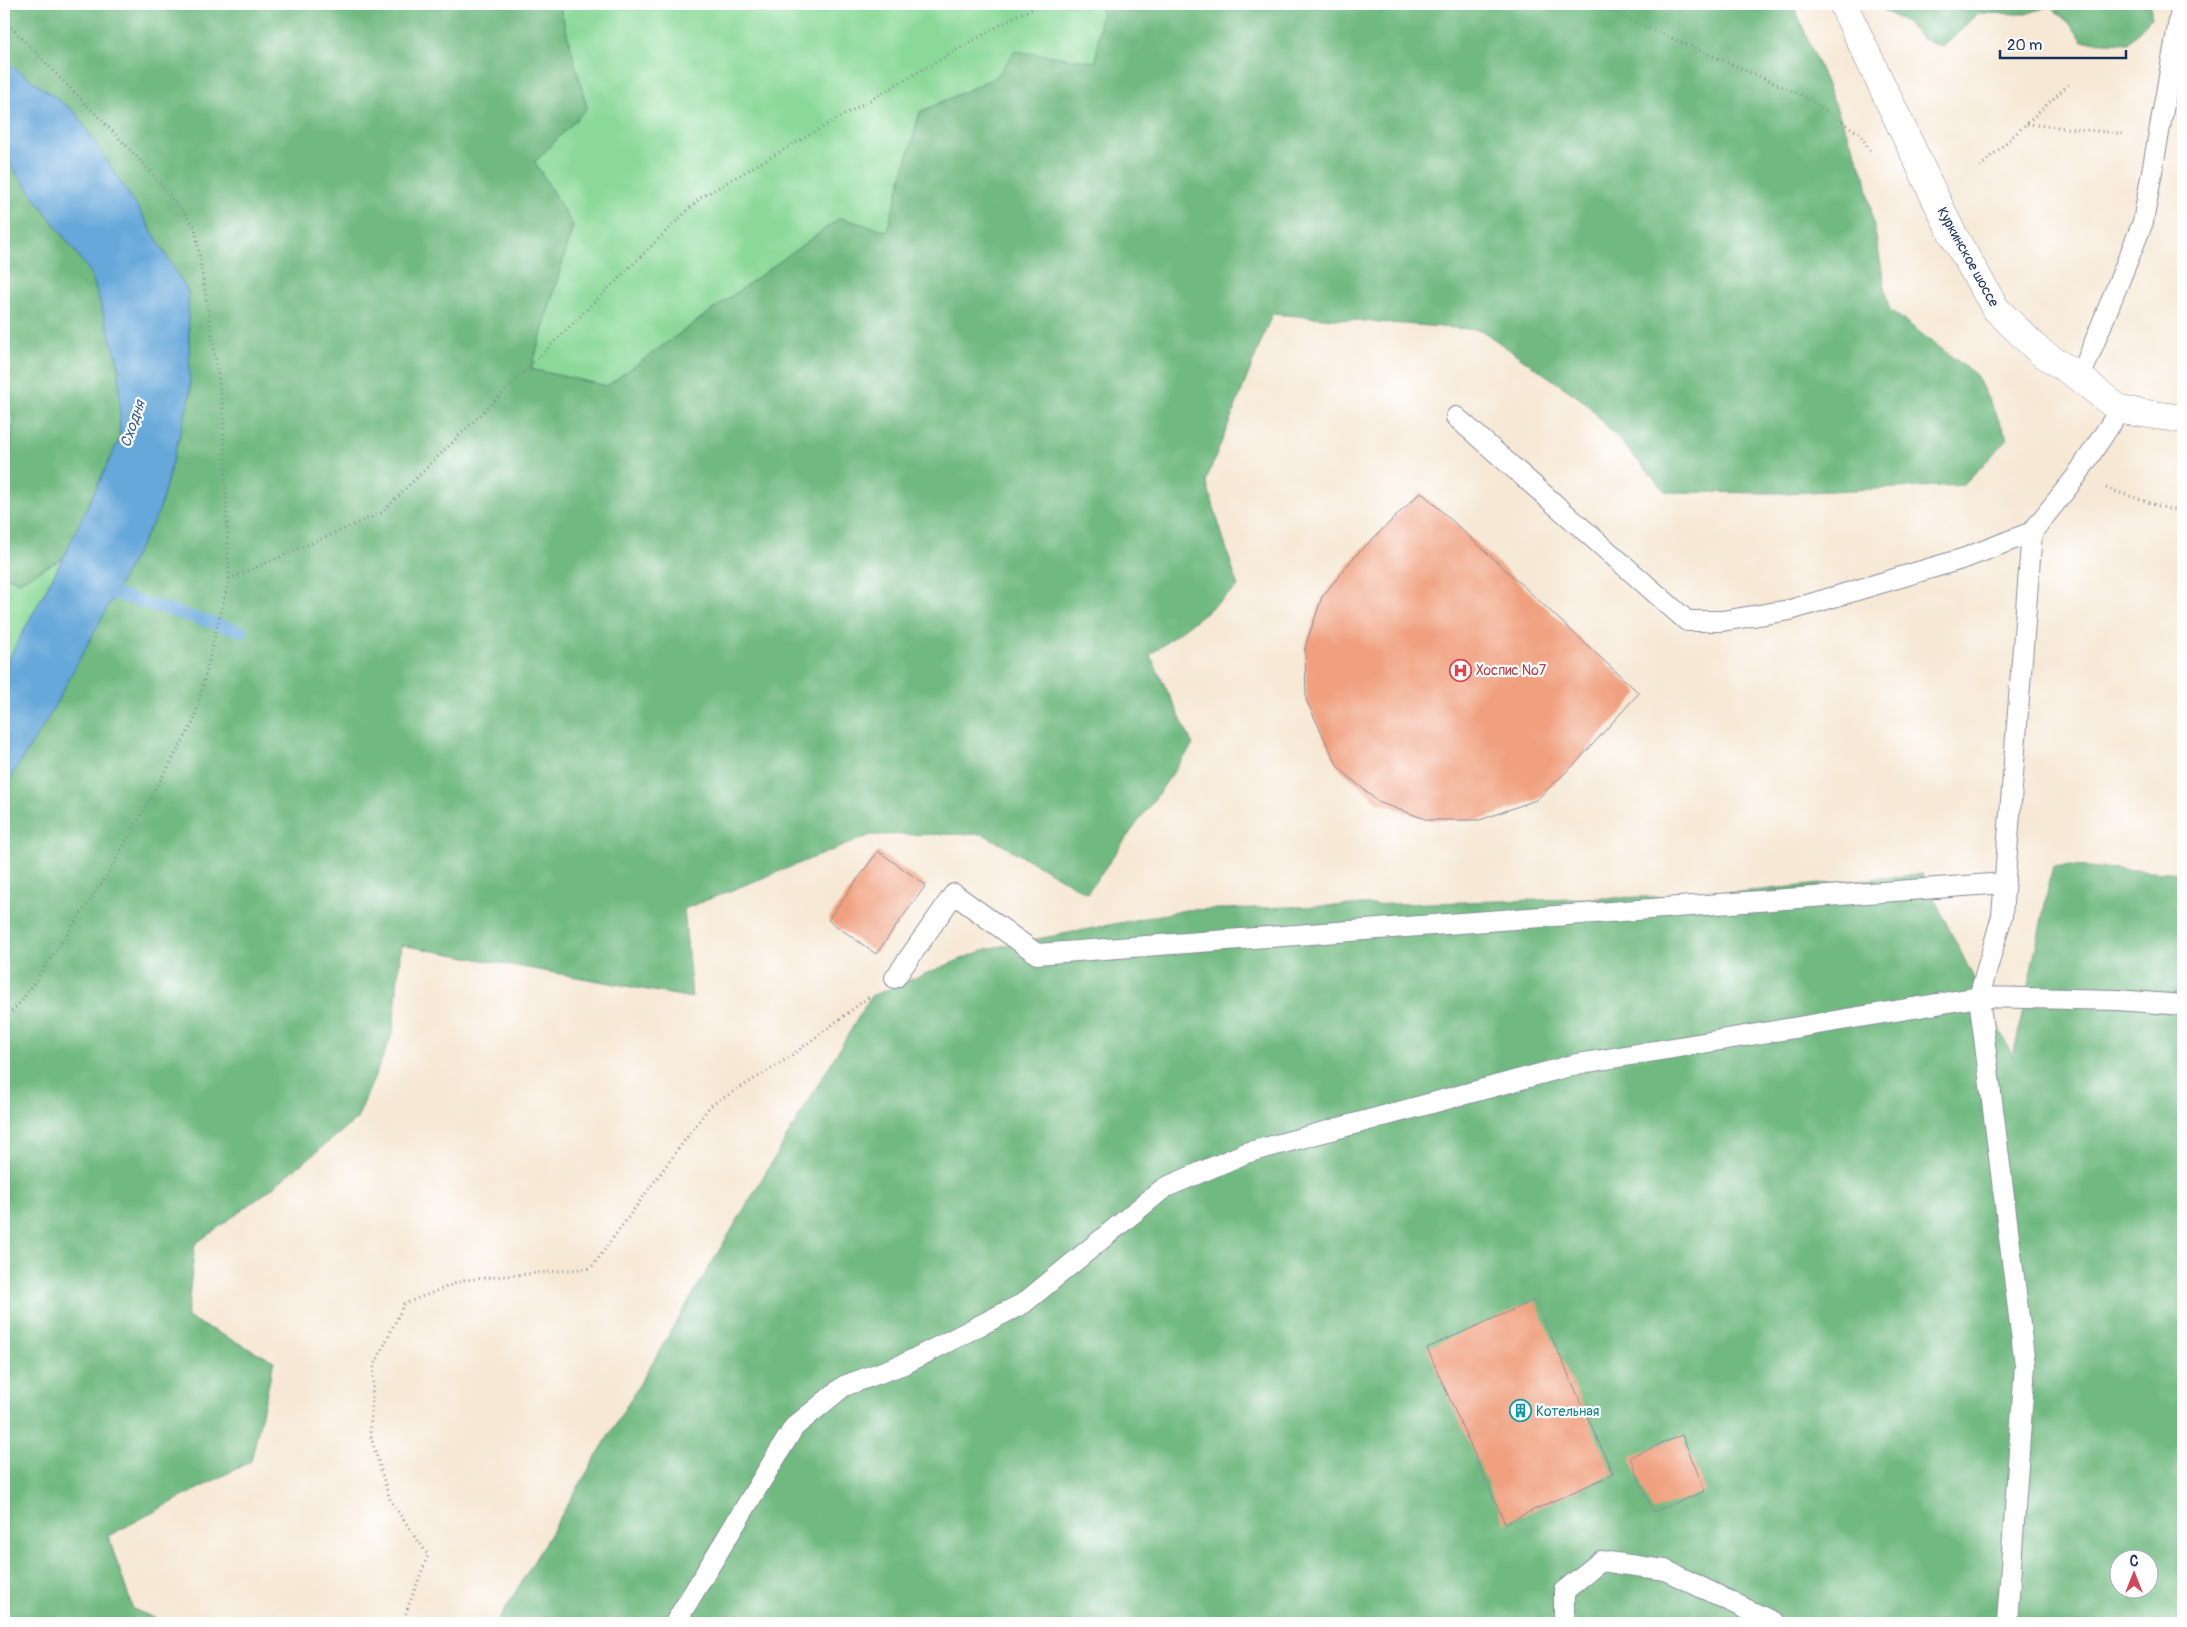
<svg xmlns="http://www.w3.org/2000/svg" width="2187" height="1627" viewBox="0 0 2187 1627" font-family="Pangolin,sans-serif">
<style>
.green{fill:#8ad998;stroke:#52847b}
.forest{fill:#6fb980;stroke:#45746f;fill-rule:evenodd}
.water{fill:#66a8da;stroke:#406c9c}
.lines{fill:none;stroke-linecap:round;stroke-linejoin:round}
.stream{stroke:#66a8da;stroke-width:12}
.building{fill:#f0a07f}
.lane-casing{stroke:#888c99;stroke-width:22}
.secondary-casing{stroke:#888c99;stroke-width:29}
.path{stroke:#888c99;stroke-width:3;stroke-dasharray:1 4;stroke-linecap:butt}
.lane{stroke:#fff;stroke-width:20}
.secondary{stroke:#fff;stroke-width:28}
.labels{text-anchor:middle;dominant-baseline:central;stroke-width:4.5;stroke-linejoin:round;paint-order:stroke}
.street-label{font-size:14px;fill:#1b2f5e;stroke:#fff}
.health-label{font-size:14px;fill:#be3a42;stroke:#fff;text-anchor:start}
.culture-label{font-size:14px;fill:#0d838f;stroke:#fff;text-anchor:start}
.water-label{font-size:15px;font-style:italic;fill:#395f90;stroke:#fff}
</style>
<rect width="100%" height="100%" fill="#fff"/>
<filter id="ink" filterUnits="userSpaceOnUse"><feTurbulence type="fractalNoise" baseFrequency=".02" numOctaves="2"/><feDisplacementMap in="SourceGraphic" scale="10" xChannelSelector="R" yChannelSelector="G"/><feConvolveMatrix kernelMatrix="1 2 1 2 8 2 1 2 1" color-interpolation-filters="sRGB"/></filter>
<filter id="wash" filterUnits="userSpaceOnUse"><feTurbulence type="fractalNoise" baseFrequency=".0096" numOctaves="4" result="noise"/><feDisplacementMap in="SourceGraphic" scale="20" xChannelSelector="R" yChannelSelector="G"/><feGaussianBlur stdDeviation="1.12" result="paint"/><feColorMatrix in="noise" values="0 0 0 0 0 0 0 0 0 0 0 0 0 0 0 0 0 1.4 0 .05"/><feComposite in="paint" operator="in"/></filter>
<g filter="url(#wash)">
<rect width="100%" height="100%" fill="#f6e8d4"/>
<path class="green" d="M559,4H1102L1096,62L1015,52L996,77L920,112L887,232L840,218L607,386L531,370L573,226L535,162L587,108Z
M4,404L14,417L8,488L4,503Z
M63,558L4,667V575L19,582Z"/>
<path class="forest" d="M4,4H559L587,108L535,162L573,226L531,369L607,386L840,218L887,231L920,112L996,77L1015,51L1096,62L1102,4H1793L1865,176L1889,309L1976,375L2008,439L1963,485L1785,493L1666,492L1585,402L1481,330L1272,314L1206,481L1238,587L1150,655L1193,745L1087,893L983,834L871,835L684,909L692,998L401,945L393,1032L357,1119L263,1195L195,1244L187,1317L274,1361L251,1461L108,1536L133,1609L166,1623H4V788L48,718L159,511L190,396L188,292L141,213L75,112L4,60Z
M1880,4H2151V18L2128,43L2083,41L2069,23L2050,6L2026,14L1979,13L1943,47L1922,39L1905,22L1883,10Z
M4,156L91,273L119,365L120,438L63,558L19,582L4,575V503L8,488L14,417L4,404Z
M2053,865L2183,873V1623H497L871,996L986,949L1186,910L1711,895L1922,874L2013,1057ZM2120,1560H2150V1590H2120Z"/>
<path class="water" d="M4,60L75,112L141,213L188,292L190,396L159,511L48,718L4,788V667L63,558L120,438L119,365L91,273L4,156Z"/>
<g class="lines">
<path class="stream" d="M99,589L243,632"/>
</g>
<g id="blocks">
<path class="building" d="M1421,492L1639,693L1575,764L1536,800L1480,820H1428L1378,802L1338,767L1306,700L1305,647L1322,597L1355,556Z
M2182,795H2183V837H2181Z
M878,851L926,885L876,954L828,920Z
M1535,1300L1613,1474L1505,1523L1427,1348Z
M1682,1435L1705,1491L1653,1512L1630,1457Z"/>
</g>
</g>
<g filter="url(#ink)">
<use href="#blocks" fill-opacity="0" stroke="#888c99" stroke-width="1"/>
<g class="lines">
<defs>
<path id="lane" d="M2080,378L2143,222L2182,4
M1456,417L1687,621H1722L1790,610L1965,558L2032,532L2075,478L2120,410
M895,978L954,894L1037,954L2005,883
M675,1623L794,1427L844,1386L904,1364L1024,1303L1164,1188L1246,1153L1577,1064L1979,997L2117,1000L2183,1005
M1564,1623V1591L1601,1561L1665,1570L1775,1623
M2007,1623L2025,1365L1979,997L2002,916L2032,532"/>
<path id="secondary" d="M1843,4L1952,233L1996,309L2039,351L2080,378L2120,410L2183,419"/>
</defs>
<use href="#lane" class="lane-casing"/>
<use href="#secondary" class="secondary-casing"/>
<path class="path" d="M1594,4L1804,96L1860,134L1871,153
M4,20L143,163L195,227L223,408L229,579L194,721L106,877L21,1002L4,1019
M2027,124L2126,134
M1980,167L2069,84
M2106,488L2168,509L2183,511
M229,579L381,513L700,198L1019,14L1046,4
M402,1623L428,1555L390,1500L370,1434L374,1366L404,1304L464,1280L591,1268L710,1106L787,1059L870,996"/>
<use href="#lane" class="lane"/>
<use href="#secondary" class="secondary"/>
</g>
</g>
<defs>
<symbol id="hospital-ring" viewBox="-11 -11 22 22"><circle r="9.5" fill="#fff" stroke="#e0444e" stroke-width="1.5"/><path d="M-5-5h3v3.5h4V-5h3V5h-3V1.5h-4V5h-3Z" fill="#e0444e"/></symbol>
<symbol id="building-ring" viewBox="-11 -11 22 22"><circle r="9.5" fill="#fff" stroke="#0f9aa8" stroke-width="1.5"/><path d="M-4-6H4V6H1V3H-1V6H-4ZM-2.5-4.3h1.7v1.8h-1.7ZM.8-4.3h1.7v1.8H.8ZM-2.5-1h1.7V.8h-1.7ZM.8-1h1.7V.8H.8Z" fill="#0f9aa8"/></symbol>
</defs>
<g fill-rule="evenodd">
<use href="#hospital-ring" x="1448" y="658" width="25" height="25"/>
<use href="#building-ring" x="1508" y="1398" width="25" height="25"/>
</g>
<g class="labels">
<g class="street-label">
<text transform="translate(1968 257) rotate(61)">Куркинское шоссе</text>
</g>
<g class="health-label">
<text x="1476" y="670">Хоспис №7</text>
</g>
<g class="culture-label">
<text x="1536" y="1411">Котельная</text>
</g>
<g class="water-label">
<text transform="translate(133 424) rotate(-71)">Сходня</text>
</g>
</g>
<rect width="2187" height="1627" fill="none" stroke="#fff" stroke-width="20"/>
<g transform="translate(2134 1574)"><circle r="24" fill="#ffffff" stroke="#a4acbf"/>
<path d="M0-4L9 19L0 12L-9 19Z" fill="#d1495b"/>
<text y="-8" font-size="14" font-weight="bold" text-anchor="middle" fill="#1b2f5e">С</text>
</g>
<path d="M2000 50v8h126v-8" fill="none" stroke="#1b2f5e" stroke-width="2.5"/>
<text x="2007" y="50" font-size="15" fill="#1b2f5e" stroke="#ffffff" stroke-width="4" paint-order="stroke">20 m</text>
</svg>
